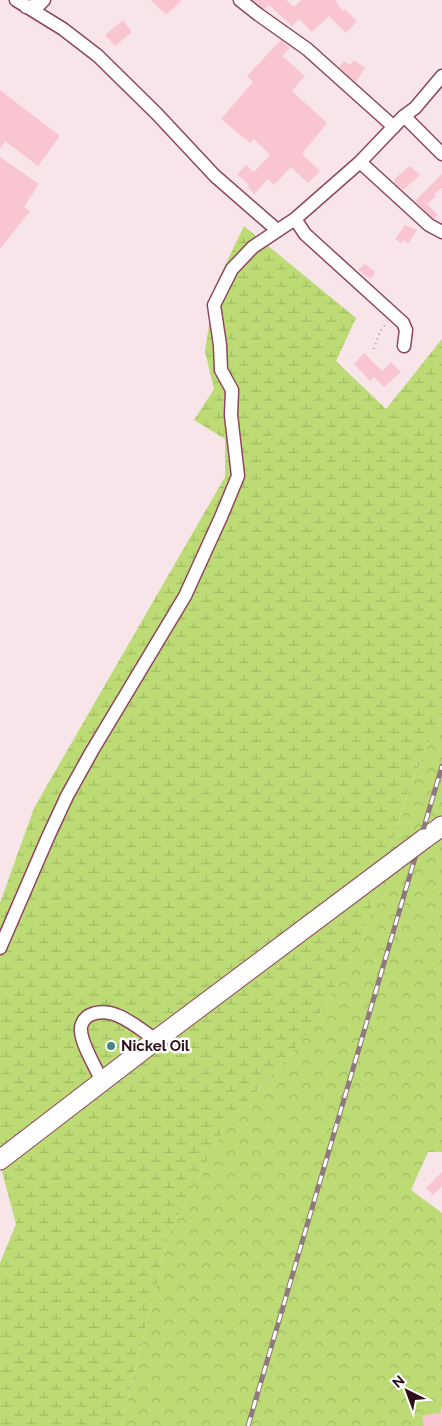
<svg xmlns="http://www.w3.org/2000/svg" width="442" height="1426" viewBox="0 0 442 1426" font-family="Raleway,sans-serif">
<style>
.forest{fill:url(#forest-crowns)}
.wetland{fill:url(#wetland-marsh)}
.building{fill:#f9c5d1}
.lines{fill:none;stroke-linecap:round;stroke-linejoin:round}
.minor-casing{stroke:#8f465c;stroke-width:15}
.highway-casing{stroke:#8f465c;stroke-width:21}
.path{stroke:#a89197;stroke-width:2;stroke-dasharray:1 4;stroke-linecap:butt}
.minor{stroke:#fff;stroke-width:12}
.highway{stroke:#fff;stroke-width:19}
.rail-casing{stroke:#90787f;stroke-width:5}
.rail{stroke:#fff;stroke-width:3;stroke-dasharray:9;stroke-linecap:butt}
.highway-bridge-casing{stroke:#8f465c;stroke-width:21;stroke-linecap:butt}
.highway-bridge{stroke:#fff;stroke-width:19}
.poi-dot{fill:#43887d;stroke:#fff;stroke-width:2}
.labels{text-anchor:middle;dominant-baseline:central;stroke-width:5;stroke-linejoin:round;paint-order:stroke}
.poi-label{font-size:15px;font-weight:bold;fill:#2d0f18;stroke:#fff;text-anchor:start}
</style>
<defs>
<pattern id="forest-crowns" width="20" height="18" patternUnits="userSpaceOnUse" patternTransform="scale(1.25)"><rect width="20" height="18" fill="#bcdb74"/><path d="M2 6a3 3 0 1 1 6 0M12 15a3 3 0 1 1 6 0" fill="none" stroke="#a2bb64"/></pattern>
<pattern id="wetland-marsh" width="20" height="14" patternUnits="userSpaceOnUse" patternTransform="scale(1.25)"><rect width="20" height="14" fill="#bcdb74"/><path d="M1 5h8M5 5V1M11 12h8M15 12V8" fill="none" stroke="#a2bb64"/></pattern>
</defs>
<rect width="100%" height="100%" fill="#f7e5e9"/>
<path class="forest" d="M442,711V1152H428L411,1190L442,1213V1406L438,1426H121L169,1234L225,1126L307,1035L361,942L407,794Z"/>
<path class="wetland" d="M244,226L356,318L336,361L386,409L442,339V711L407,794L361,942L307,1035L225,1126L169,1234L121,1426H0V1263L16,1224L0,1164V903L34,808L225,477V439L194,420L214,389L205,351L215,286Z"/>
<path class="building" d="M151,0H182L166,15Z
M253,0H286L294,7L301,0H335L343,11L345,9L357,21L346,33L329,16L312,32L299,19L292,26L269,5L265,9Z
M123,20L132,32L115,46L105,35Z
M281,40L290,48L282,56L305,76L292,91L327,123L302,154L320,171L308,183L291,167L274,185L268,179L254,194L248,187L249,185L237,174L246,165L254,172L270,155L254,139L250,143L221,119L253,82L247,76Z
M354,60L365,68L356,82L339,67L344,61L350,65Z
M0,90L60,136L38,166L5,141L0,149Z
M0,157L39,184L24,207L30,211L0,249Z
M410,166L420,175L403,190L395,183L394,179Z
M442,174V188L434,194L436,196L427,204L438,215L434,219L415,201Z
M405,225L417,230L408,244L404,240L401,243L395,239Z
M365,264L375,272L371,279L358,270Z
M364,353L382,371L391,362L401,372L384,387L374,377L370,381L354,364Z
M442,1172V1186L433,1195L426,1188Z
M442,1412V1426H424L422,1416Z"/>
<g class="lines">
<defs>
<path id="minor" d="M16,0L63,29L98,56L157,114L215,176L277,230
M240,0L259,15L307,49L394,127
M26,7L39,5L44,0
M404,116L442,154
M360,162L429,225L442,232
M295,219L305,234L403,323L406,330L404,346
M0,948L48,837L67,796L92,751L185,596L221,517L238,476L231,415L232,390L221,370L220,345L214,305L232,269L253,247L295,219L360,162L404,116L415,108L442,76
M102,1082C96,1067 82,1046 81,1031C80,1025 84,1018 90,1015C113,1004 138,1028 156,1040"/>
<path id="highway" d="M424,839L442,826
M0,1160L156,1040L384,869"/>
</defs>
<use href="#minor" class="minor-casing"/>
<use href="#highway" class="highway-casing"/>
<path class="path" d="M374,349L380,332L387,322"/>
<use href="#minor" class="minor"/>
<use href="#highway" class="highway"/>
<defs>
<path id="rail" d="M248,1426L442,766"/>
</defs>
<use href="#rail" class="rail-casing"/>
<use href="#rail" class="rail"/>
<defs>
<path id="highway-bridge" d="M384,869L424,839"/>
</defs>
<use href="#highway-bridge" class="highway-bridge-casing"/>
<use href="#highway-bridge" class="highway-bridge"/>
</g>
<circle class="poi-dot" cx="111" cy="1046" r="5"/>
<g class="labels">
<g class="poi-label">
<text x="121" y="1046">Nickel Oil</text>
</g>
</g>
<g transform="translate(407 1391) rotate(318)" stroke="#ffffff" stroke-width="4" paint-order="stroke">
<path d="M0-4L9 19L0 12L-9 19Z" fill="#2d0f18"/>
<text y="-8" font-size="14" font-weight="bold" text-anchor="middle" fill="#2d0f18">N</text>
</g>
</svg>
